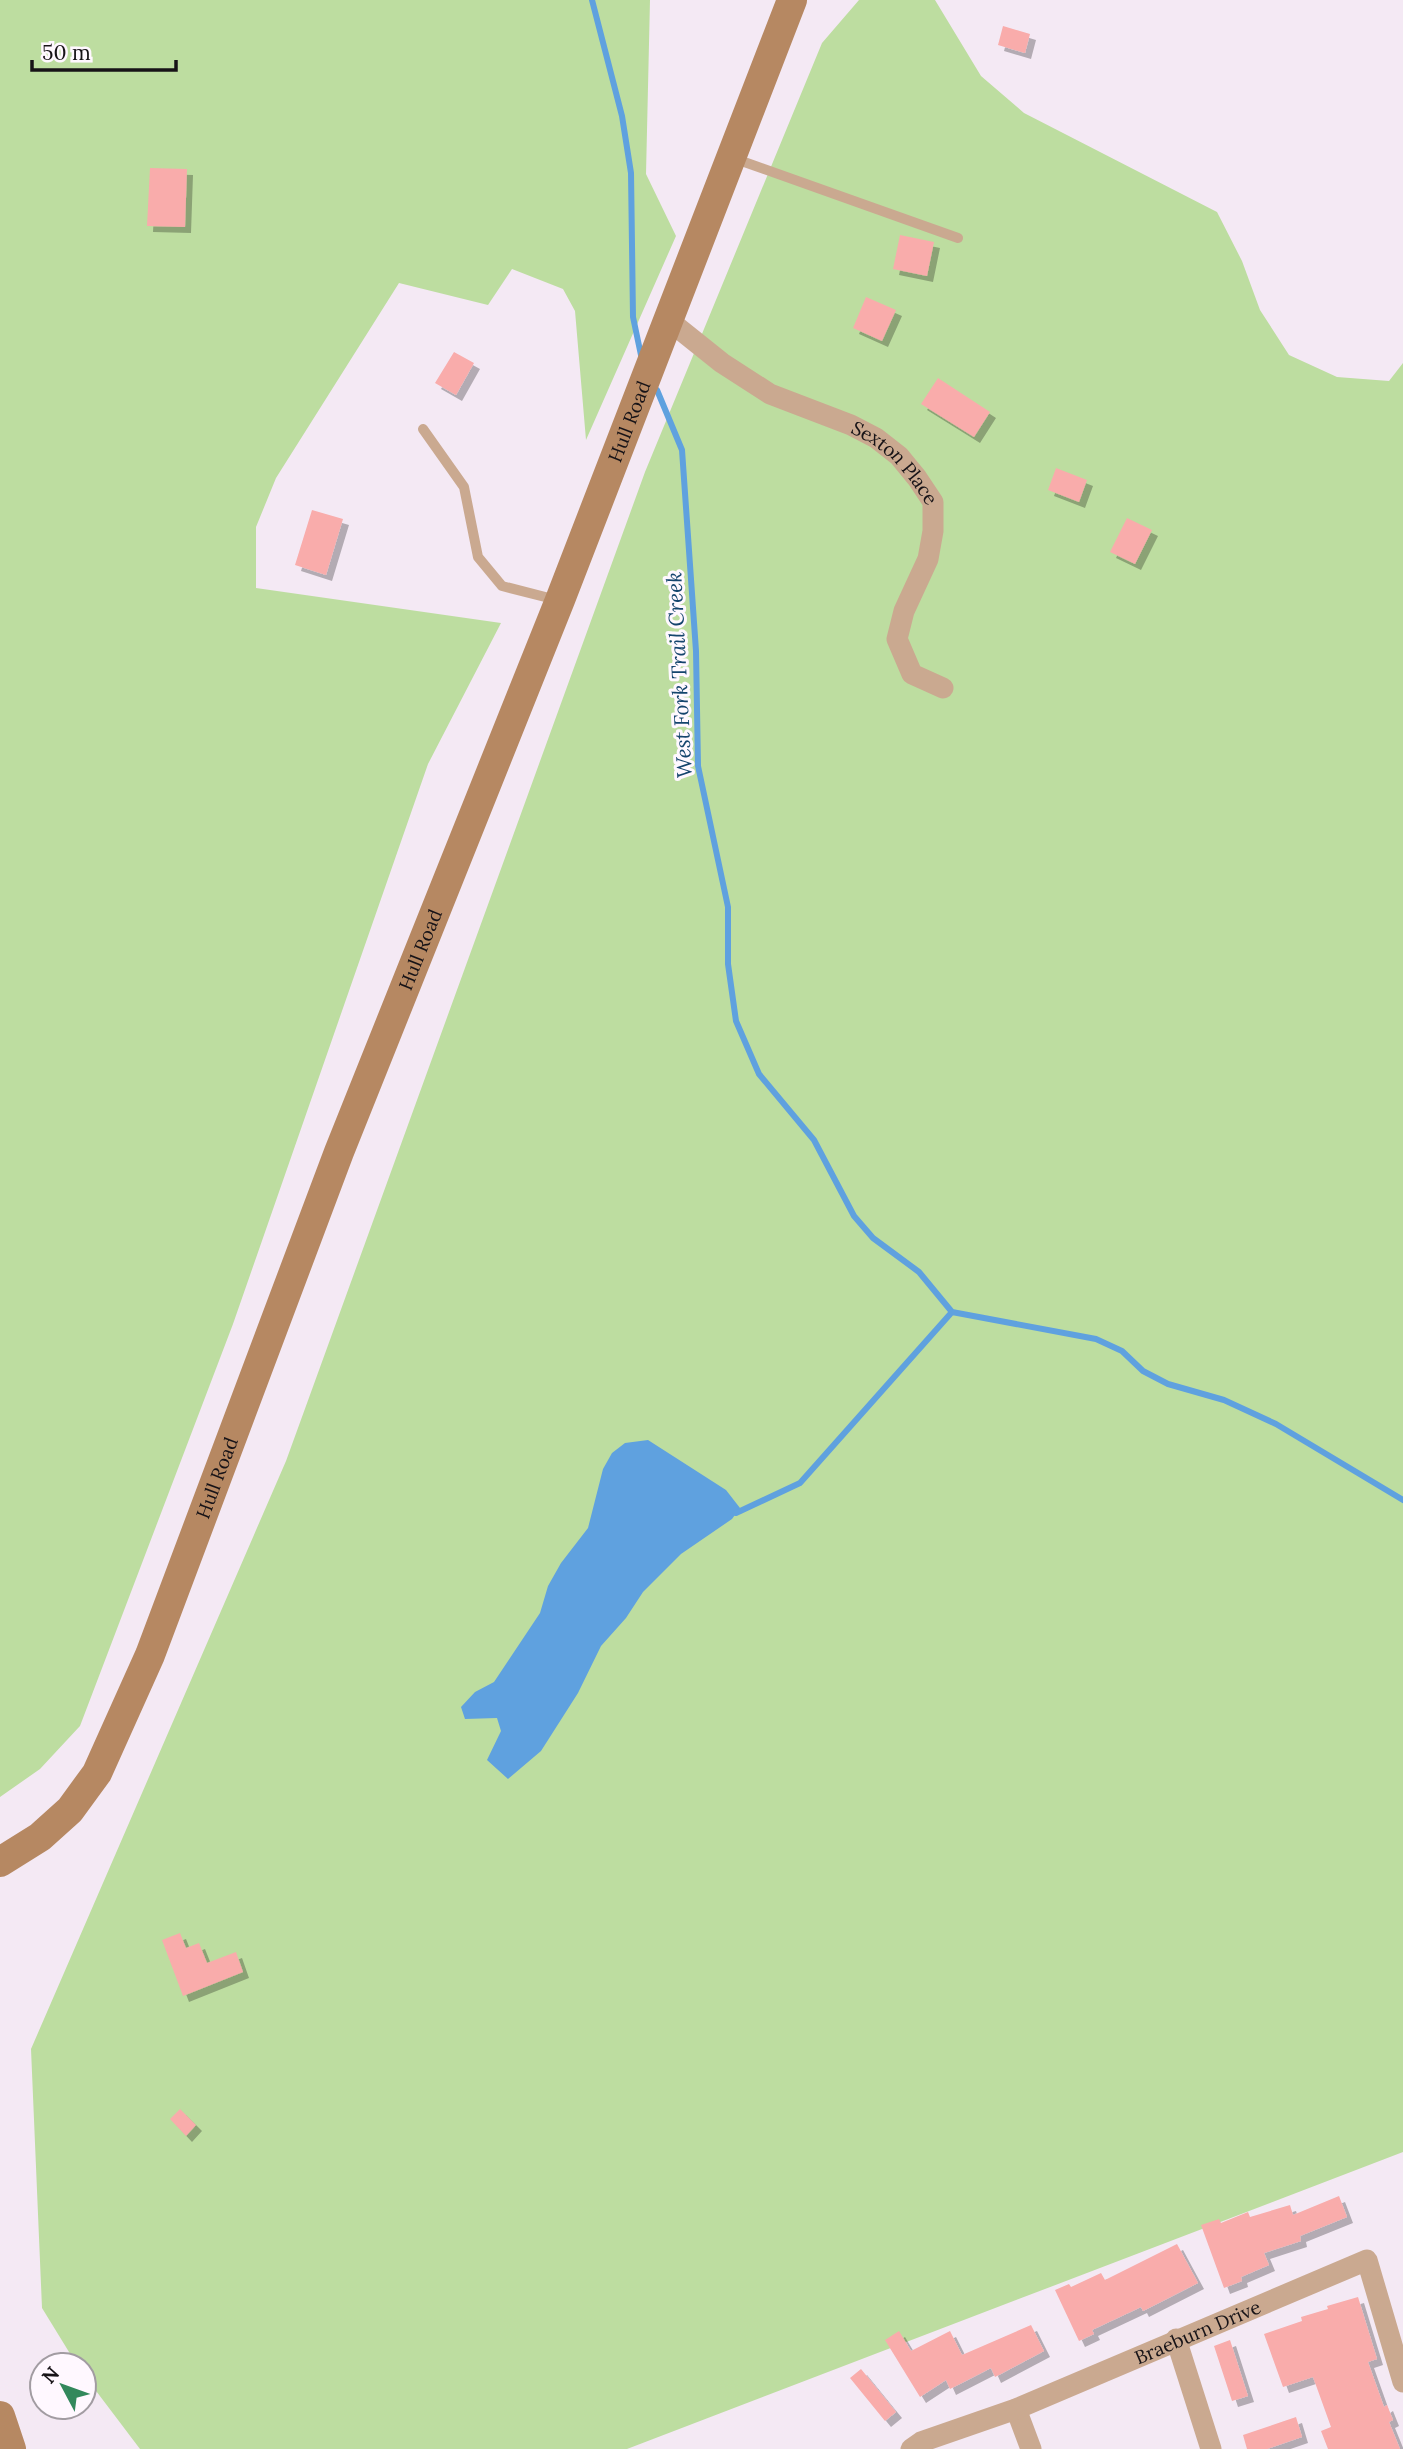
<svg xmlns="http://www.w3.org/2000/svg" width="1403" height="2449" viewBox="0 0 1403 2449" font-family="Lora,serif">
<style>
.green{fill:#bddda0}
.water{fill:#5fa1df}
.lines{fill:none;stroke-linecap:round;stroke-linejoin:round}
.stream{stroke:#5fa1df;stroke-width:6}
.building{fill:#f9acab;filter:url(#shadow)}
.service{stroke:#caa990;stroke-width:10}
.minor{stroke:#caa990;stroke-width:21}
.secondary{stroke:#b68862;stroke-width:30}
.labels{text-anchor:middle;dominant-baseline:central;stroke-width:6;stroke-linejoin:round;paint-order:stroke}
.street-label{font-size:19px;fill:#171317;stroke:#fff8ff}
.water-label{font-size:21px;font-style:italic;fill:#14446d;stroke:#fff8ff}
</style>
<defs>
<filter id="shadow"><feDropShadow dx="6" dy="6" stdDeviation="0" flood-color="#0004"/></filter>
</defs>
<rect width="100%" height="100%" fill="#f4e9f4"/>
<path class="green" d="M0,0H650L646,174L676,236L586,440L575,311L563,289L512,269L488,305L399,283L276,478L256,527V588L501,623L428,764L233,1324L80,1726L40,1769L0,1797Z
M859,0H935L981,76L1024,113L1217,212L1242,261L1260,310L1289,355L1337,377L1389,381L1403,363V2152L627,2449H140L84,2375V2365H77L42,2308L31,2049L286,1461L645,472L822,43Z"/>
<path class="water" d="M648,1440L726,1490L740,1508L732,1519L681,1554L643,1592L626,1618L601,1646L578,1693L541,1751L508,1779L487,1760L501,1731L497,1718L465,1719L461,1707L475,1692L494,1682L540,1613L548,1586L561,1563L588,1528L603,1469L612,1453L625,1443Z"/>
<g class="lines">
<path class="stream" d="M592,0L622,116L631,173L633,317L642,360
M657,390L682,450L696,651L698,766L728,907V964L736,1021L759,1074L814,1140L854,1216L873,1238L919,1272L952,1312L1096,1339L1122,1351L1143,1371L1168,1384L1224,1400L1276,1424L1403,1500
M736,1513L800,1483L952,1312"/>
</g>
<path class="building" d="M1003,26L1030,34L1025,53L998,45Z
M150,168L187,169L185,227L147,226Z
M900,235L934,242L927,276L893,269Z
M866,297L896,310L882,341L853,328Z
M454,352L474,363L456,395L435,383Z
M938,378L990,412L974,437L921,404Z
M1056,468L1087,480L1079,502L1048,490Z
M312,510L343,519L326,575L295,565Z
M1127,518L1152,530L1135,564L1110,552Z
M180,1933L186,1948L199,1943L207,1963L236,1952L243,1972L183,1996L162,1940Z
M180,2109L196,2125L186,2136L170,2119Z
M1339,2196L1347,2217L1300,2236L1301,2241L1264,2253L1269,2265L1241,2277L1242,2281L1224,2288L1201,2225L1219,2219L1221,2223L1248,2212L1250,2217L1290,2205L1293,2215Z
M1177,2244L1198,2283L1143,2311L1141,2307L1092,2330L1094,2334L1079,2341L1055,2290L1069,2284L1071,2287L1101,2273L1105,2280Z
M1358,2297L1377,2359L1368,2362L1384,2407L1387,2405L1393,2420L1389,2422L1400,2449H1328L1321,2431L1331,2427L1313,2377L1283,2387L1264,2334L1302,2321L1301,2317L1328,2309L1327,2306Z
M1031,2325L1044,2351L995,2377L991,2368L950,2389L946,2380L920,2397L885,2340L899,2331L911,2351L950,2331L962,2355Z
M1230,2340L1248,2396L1232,2401L1214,2346Z
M861,2369L896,2412L885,2421L850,2378Z
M1296,2417L1302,2437L1267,2449H1247L1243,2435Z"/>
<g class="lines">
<path class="service" d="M733,158L958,238
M423,429L464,487L478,557L502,586L557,600"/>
<g class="minor">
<path id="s1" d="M667,319L722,363L770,394L851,425L876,438L899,456L917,478L933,502V531L928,559L904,611L897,639L912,674L943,688"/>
<path d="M1176,2339L1211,2449"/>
<path d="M1016,2409L1031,2449"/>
<path id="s2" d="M911,2449L921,2442L1016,2409L1367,2260L1403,2382"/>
</g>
<g class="secondary">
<path id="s3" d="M0,1862L40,1837L70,1810L97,1773L150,1655L339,1152L560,600L792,0"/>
<path d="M0,2416L11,2449"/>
</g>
</g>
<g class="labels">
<g class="street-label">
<text stroke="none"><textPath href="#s3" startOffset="1586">Hull Road</textPath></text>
<text stroke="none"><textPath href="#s1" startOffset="273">Sexton Place</textPath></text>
<text stroke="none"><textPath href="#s3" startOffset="1018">Hull Road</textPath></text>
<text stroke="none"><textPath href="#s3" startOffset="452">Hull Road</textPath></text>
<text stroke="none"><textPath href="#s2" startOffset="310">Braeburn Drive</textPath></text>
</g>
<g class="water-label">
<text transform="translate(679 675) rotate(-93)">West Fork Trail Creek</text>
</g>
</g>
<g transform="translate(63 2386) rotate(311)"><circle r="33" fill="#fff8ff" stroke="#a29ca2" stroke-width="2"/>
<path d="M0-5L12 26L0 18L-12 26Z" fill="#33885c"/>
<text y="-10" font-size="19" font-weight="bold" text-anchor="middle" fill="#171317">N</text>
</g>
<path d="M32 60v10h144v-10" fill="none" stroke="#171317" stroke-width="3.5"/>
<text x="42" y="60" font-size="21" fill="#171317" stroke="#fff8ff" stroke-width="5" paint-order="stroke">50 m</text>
</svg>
